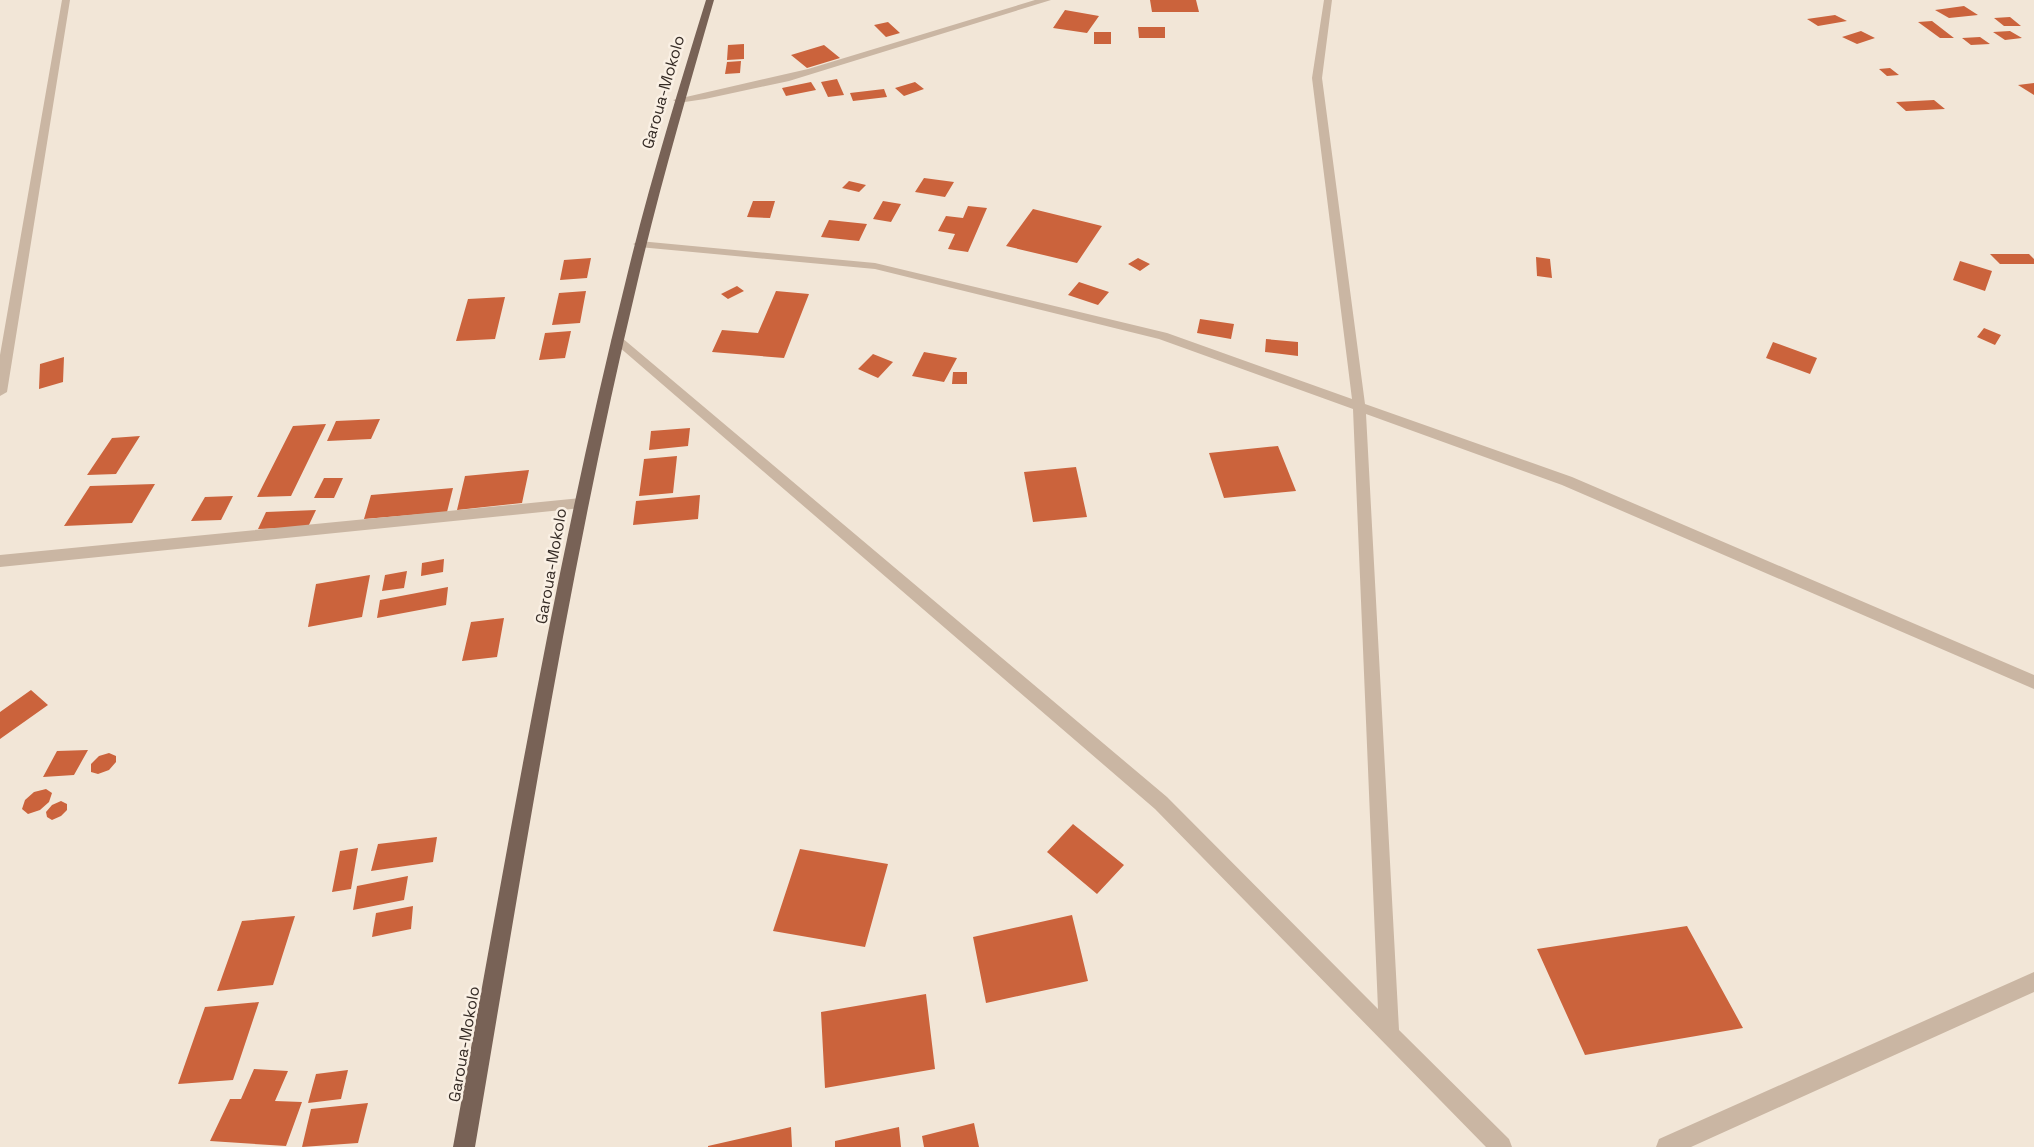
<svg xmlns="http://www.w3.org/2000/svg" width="2034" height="1147" viewBox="0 0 2034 1147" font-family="'Space Grotesk',sans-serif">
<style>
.building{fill:#cb633c}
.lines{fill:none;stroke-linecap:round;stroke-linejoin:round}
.minor{fill:#cab6a3;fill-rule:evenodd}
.primary{fill:#786256;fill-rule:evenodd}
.labels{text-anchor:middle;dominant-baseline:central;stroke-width:5;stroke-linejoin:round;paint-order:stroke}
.street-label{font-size:16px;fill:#352b25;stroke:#faf0e4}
</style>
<rect width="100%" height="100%" fill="#f2e6d7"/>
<path class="building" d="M1150,0H1196L1199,12H1152Z
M1964,6L1978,15L1949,18L1935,10Z
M1065,10L1099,16L1087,33L1053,28Z
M1835,15L1847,21L1818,26L1807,19Z
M2010,17L2021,26H2004L1994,18Z
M1932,21L1954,38H1940L1918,22Z
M888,22L900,33L886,37L874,25Z
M1138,27H1165V38H1139Z
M1861,31L1875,38L1857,44L1842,37Z
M2010,31L2022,38L2005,40L1993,32Z
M1094,32H1111V44H1094Z
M1980,37L1990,44L1971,45L1962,38Z
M744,44V59L727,60L728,45Z
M824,45L840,58L807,68L791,55Z
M741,61L740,73L725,74L727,62Z
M1890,68L1899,75L1887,76L1879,69Z
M837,79L844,95L828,97L821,82Z
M811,82L816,90L786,96L782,88Z
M915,82L924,89L904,96L895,88Z
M2034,83V95L2018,85Z
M884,89L887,97L853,101L850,93Z
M1934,100L1945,109L1906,111L1896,102Z
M924,178L954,182L945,197L915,192Z
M849,181L866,185L859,192L842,188Z
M753,201H775L770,218L747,217Z
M883,201L901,204L891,222L873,219Z
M968,206L987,208L968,252L948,249L955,234L938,231L946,216L963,218Z
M1033,209L1102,226L1077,263L1006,246Z
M829,220L867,224L859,241L821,237Z
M1990,254H2029L2034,259V264H2000Z
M1536,257L1550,259L1552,278L1537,276Z
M591,258L587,278L560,280L564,260Z
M1138,258L1150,264L1140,271L1128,264Z
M1960,261L1992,271L1985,291L1953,280Z
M1079,282L1109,292L1098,305L1068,295Z
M737,286L744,291L728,299L721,294Z
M586,291L580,323L552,325L559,293Z
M776,291L809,294L784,358L712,352L722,330L758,333Z
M505,297L495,339L456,341L468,299Z
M1200,319L1234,324L1231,339L1197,333Z
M1984,328L2001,335L1995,345L1977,337Z
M571,331L565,358L539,360L545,333Z
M1266,339L1298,342V356L1265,352Z
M1773,342L1817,358L1810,374L1766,358Z
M924,352L957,358L944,382L912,376Z
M873,354L893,362L878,378L858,369Z
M64,357L63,382L39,389L40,364Z
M953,372H967V384H952Z
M380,419L371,439L327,441L336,421Z
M326,424L291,496L257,497L293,426Z
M690,428L688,446L649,450L651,431Z
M140,436L116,474L87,475L112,438Z
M1278,446L1296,491L1224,498L1209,453Z
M677,456L673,493L639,496L644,459Z
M1076,467L1087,517L1033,522L1024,472Z
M529,470L522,503L457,510L465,476Z
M324,478H343L334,498H314Z
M155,484L132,523L64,526L90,486Z
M453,488L447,512L364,519L371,495Z
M700,495L698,519L633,525L636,501Z
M233,496L221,520L191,521L205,497Z
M316,510L308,527L258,529L266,512Z
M444,559L443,572L421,576L422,563Z
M407,571L404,588L382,591L385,575Z
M370,575L362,617L308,627L316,584Z
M448,587L446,605L377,618L380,600Z
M504,618L497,657L462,661L471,622Z
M31,690L48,705L0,739V712Z
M88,750L74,775L43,777L57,751Z
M109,753L116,756V762L109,770L98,774L91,772V764L99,756Z
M46,789L52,793L49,802L40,810L28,814L22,809L25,800L34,792Z
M61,801L67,804V810L61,816L52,820L47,817L46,812L52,805Z
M1073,824L1124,865L1097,894L1047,852Z
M437,837L433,862L371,871L378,844Z
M358,848L351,889L332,892L340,851Z
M800,849L888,864L865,947L773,931Z
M408,876L404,900L353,910L357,886Z
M413,906L411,929L372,937L376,913Z
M1072,915L1088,981L986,1003L973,937Z
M295,916L273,985L217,991L242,921Z
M1687,926L1743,1028L1585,1055L1537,949Z
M926,994L935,1069L825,1088L821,1012Z
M259,1002L233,1080L178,1084L205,1007Z
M254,1069L288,1071L275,1101L302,1102L286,1146L210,1141L230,1099H241Z
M348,1070L341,1099L308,1103L316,1074Z
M368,1103L358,1143L302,1147L311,1109Z
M974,1123L979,1147H924L922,1136Z
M791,1127L792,1147H708V1146Z
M899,1127L901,1147H835V1141Z"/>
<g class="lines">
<path class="minor" d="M62,0H70L7,392L0,396V355Z
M1035,0H1051L789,81L705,99L678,103L673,100L808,69Z
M1324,0H1332L1322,78L1365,404L1572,477L2034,675V689L1562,485L1366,414L1399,1030L1509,1139L1512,1147H1486L1155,809L611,340L617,336L621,337L1167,797L1378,1009L1353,409L1159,339L875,269L639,247L633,244L639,241L875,263L1167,333L1352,399L1312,78Z
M581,498L588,503L581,508L0,567V555Z
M2034,972V992L1691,1147H1656L1659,1139Z"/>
<path class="primary" d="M706,0H714C687,94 659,189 637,284C569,569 524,859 475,1147H453C506,858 554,569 625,284C648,188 677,94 706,0Z"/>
</g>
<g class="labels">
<g class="street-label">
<text transform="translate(663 92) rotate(-74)">Garoua-Mokolo</text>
<text transform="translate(551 566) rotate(-80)">Garoua-Mokolo</text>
<text transform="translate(464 1044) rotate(-80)">Garoua-Mokolo</text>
</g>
</g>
</svg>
